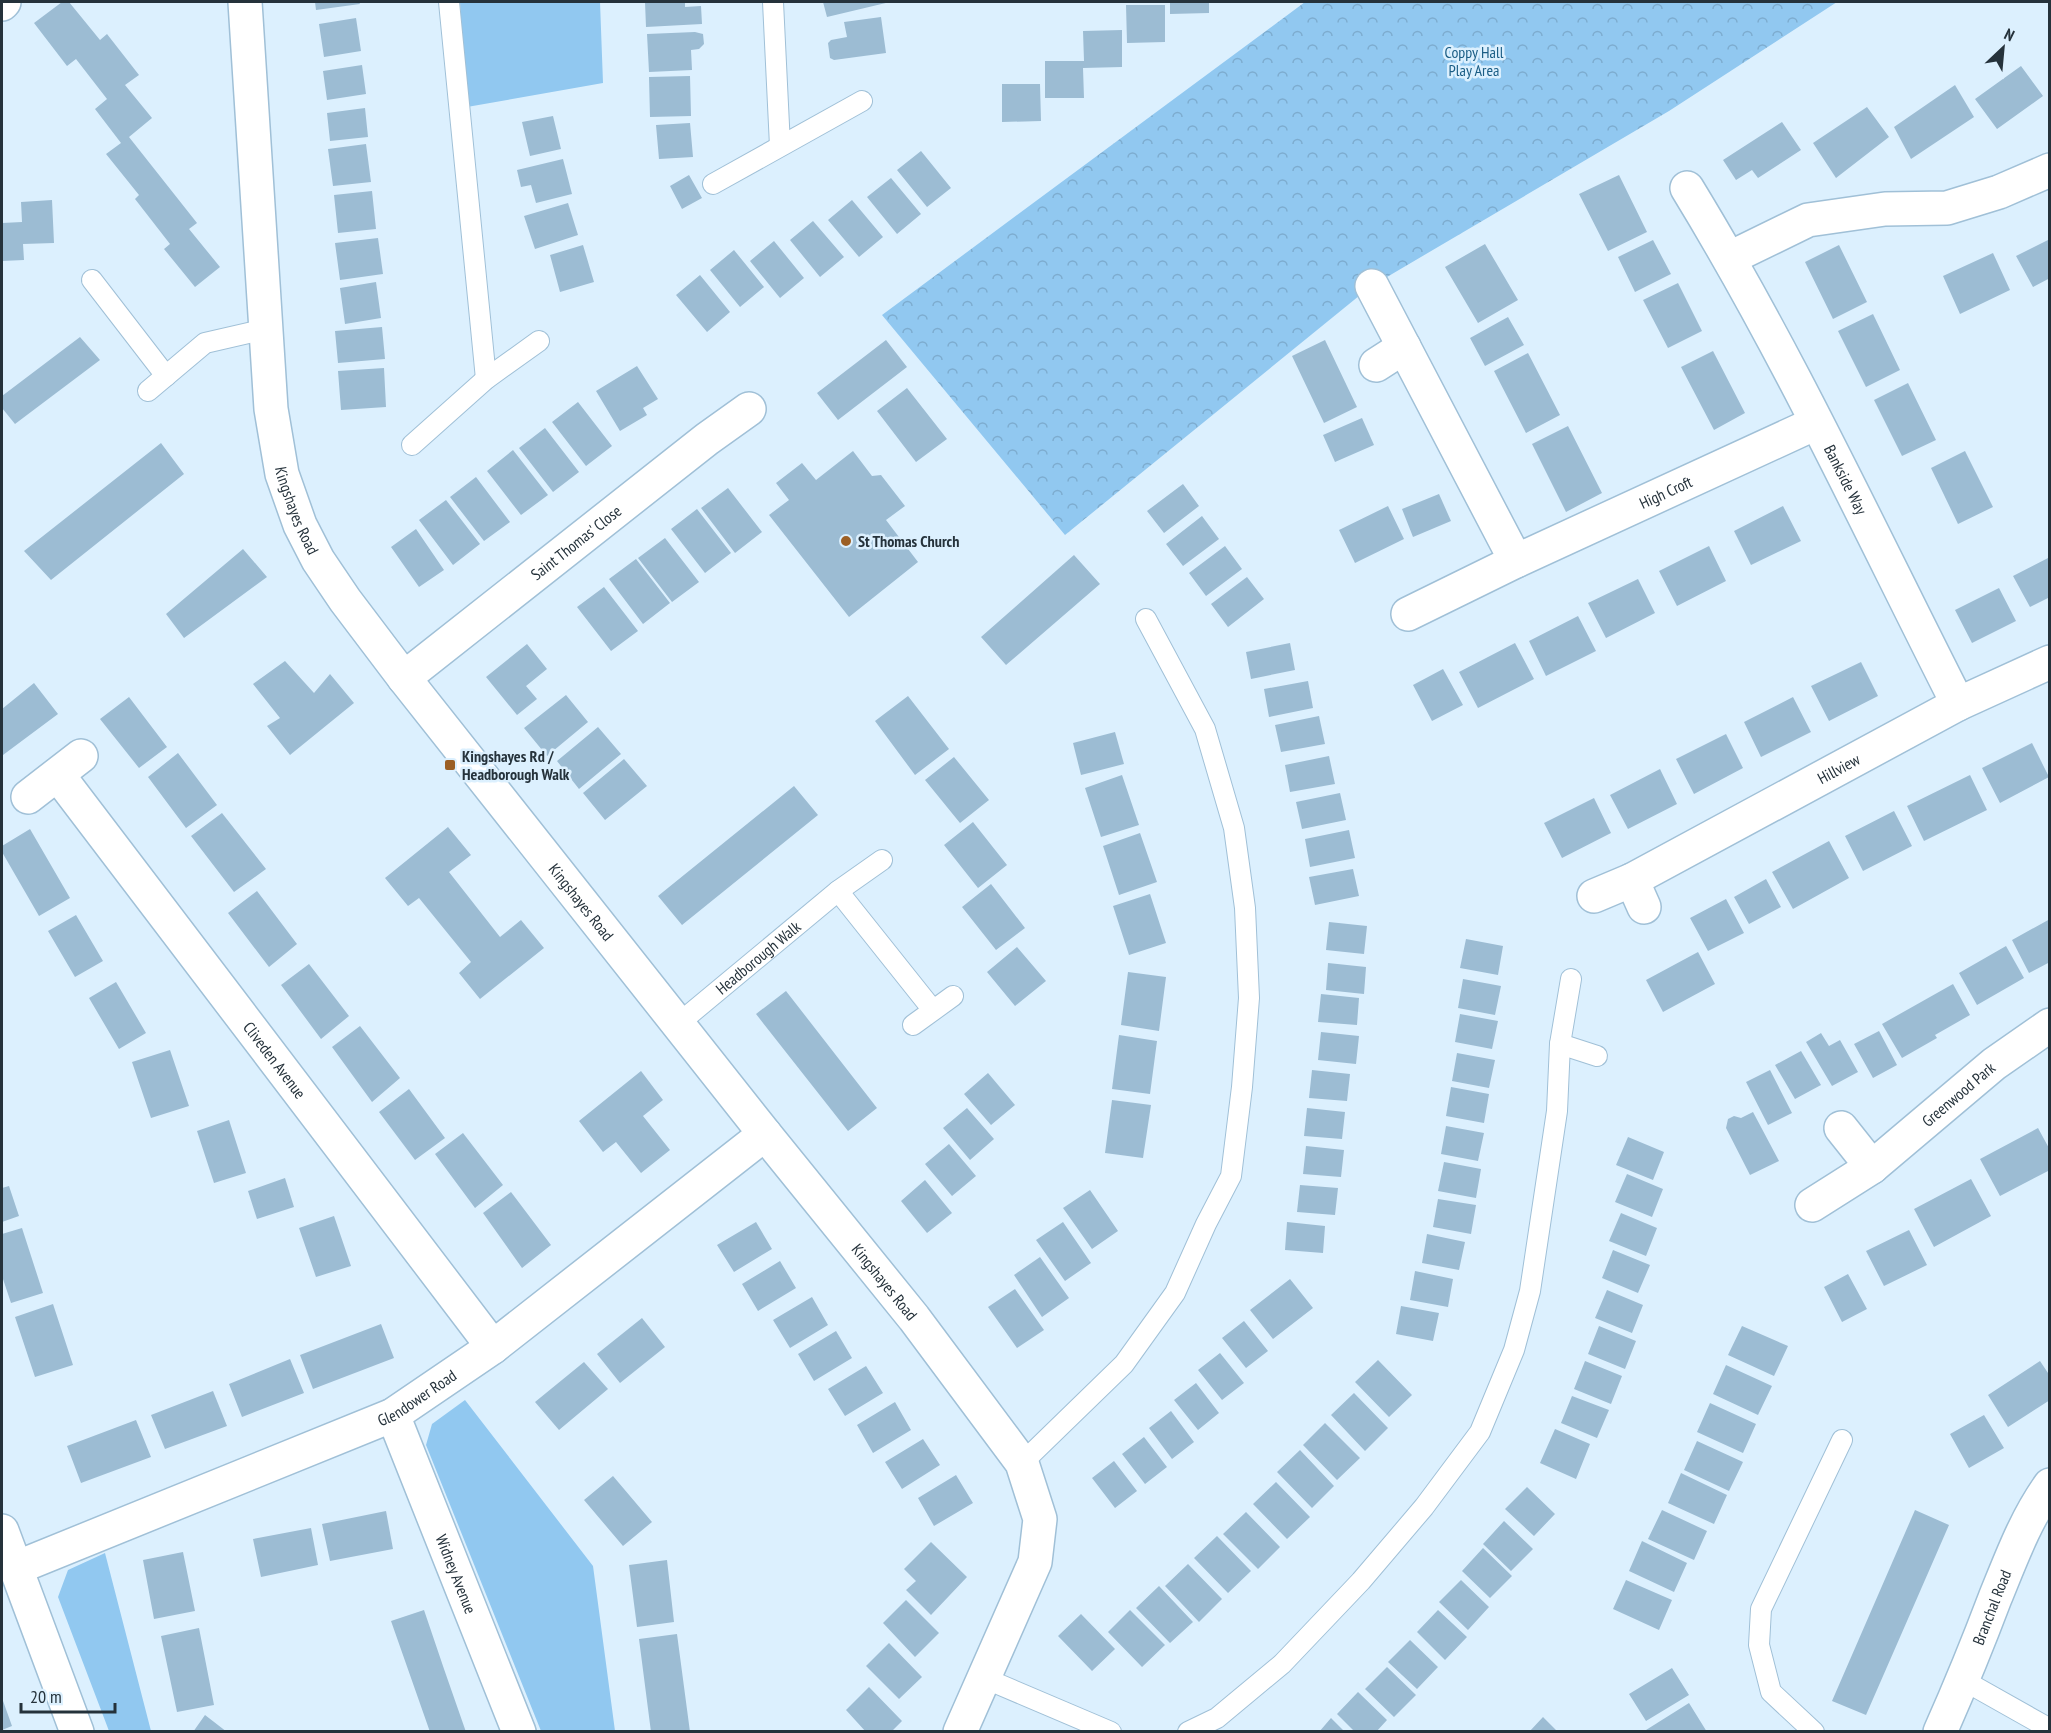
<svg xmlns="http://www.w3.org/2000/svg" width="2051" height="1733" viewBox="0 0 2051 1733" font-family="'PT Sans Narrow',sans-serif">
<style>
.grass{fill:#91c8f0}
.park{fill:url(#park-crowns)}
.building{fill:#9cbcd3}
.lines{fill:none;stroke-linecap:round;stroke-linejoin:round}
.service-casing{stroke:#a0c0d7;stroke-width:22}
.minor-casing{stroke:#a0c0d7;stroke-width:36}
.tertiary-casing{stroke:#a0c0d7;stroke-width:36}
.service{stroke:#fff;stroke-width:20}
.minor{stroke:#fff;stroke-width:33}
.tertiary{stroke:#fff;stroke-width:33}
.poi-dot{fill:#9c5f24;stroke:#dcf0fe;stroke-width:2}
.labels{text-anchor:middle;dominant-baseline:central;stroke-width:5;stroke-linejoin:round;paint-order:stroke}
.park-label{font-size:16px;fill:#1a5d85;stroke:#dcf0fe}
.street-label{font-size:16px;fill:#25323b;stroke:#dcf0fe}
.poi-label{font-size:16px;font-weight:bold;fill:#25323b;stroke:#dcf0fe;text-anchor:start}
</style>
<defs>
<pattern id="park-crowns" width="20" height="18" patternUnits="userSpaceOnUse" patternTransform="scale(1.5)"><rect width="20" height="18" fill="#91c8f0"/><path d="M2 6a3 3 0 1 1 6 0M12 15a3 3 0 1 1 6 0" fill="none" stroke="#7daccf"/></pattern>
</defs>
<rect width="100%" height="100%" fill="#dcf0fe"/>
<path class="grass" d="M460,2H600L603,83L467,107Z
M465,1400L593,1566L615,1731H541L426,1445L432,1424Z
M105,1553L151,1731H109L58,1597L68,1570Z"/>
<path class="park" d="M1305,2H1837L1669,111L1370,287L1065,535L882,315Z"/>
<path class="building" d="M62,2H69L100,40L107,34L139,75L125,85L152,118L129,137L197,223L189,229L220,267L195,287L164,249L170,244L135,199L139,195L106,154L121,143L95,109L107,99L76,59L67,66L34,23Z
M315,2H359L360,4L316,10Z
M645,2H685V7L701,6L702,24L646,27Z
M823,2H890L827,17Z
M1170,2H1209V13L1170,14Z
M1126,5H1165V42L1127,43Z
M881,17L886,53L834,60L830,58L828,43L831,40L847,37L844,22Z
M356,18L361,51L324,57L319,24Z
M1122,30V67L1083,68L1084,98H1045V61H1084L1083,31Z
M695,32L703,34L704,44L699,49L691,50L692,70L649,72L647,34Z
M362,65L366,94L327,100L323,71Z
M2021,66L2043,96L1997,129L1975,99Z
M690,76L691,116L650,117L649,77Z
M1002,84H1040L1041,121L1002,122Z
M1955,85L1974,117L1911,159L1894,127Z
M1867,107L1889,137L1836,178L1813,143Z
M365,108L368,137L330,141L327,113Z
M553,116L561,149L530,156L522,122Z
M1782,122L1801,150L1758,178L1752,170L1736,180L1723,160Z
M690,123L693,157L659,159L656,125Z
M366,144L371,182L333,186L328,149Z
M921,151L951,188L927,207L897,170Z
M563,159L572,194L536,203L531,185L521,187L517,170Z
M689,175L702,198L682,209L670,186Z
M1619,175L1647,232L1608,251L1579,194Z
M891,178L921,214L897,234L867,197Z
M372,191L376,229L338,233L334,195Z
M52,200L54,243L23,244L24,260L2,261V223L22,222L21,202Z
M852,200L883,237L859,257L828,220Z
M568,203L578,235L535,249L524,216Z
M813,221L844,257L820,277L790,240Z
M378,238L383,274L340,280L335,243Z
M2050,239V278L2033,287L2016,256Z
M1653,240L1671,274L1635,292L1618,257Z
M774,241L804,278L780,298L750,261Z
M1485,244L1518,300L1478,323L1445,267Z
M583,245L594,282L560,292L550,255Z
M1839,245L1867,302L1833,319L1805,262Z
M734,250L764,287L740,307L710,270Z
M1993,253L2010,290L1960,314L1943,276Z
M700,275L730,312L707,332L676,295Z
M376,282L381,318L345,324L340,288Z
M1678,283L1702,331L1668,348L1643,300Z
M1873,314L1900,370L1866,387L1838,331Z
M1508,317L1524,345L1485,366L1470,338Z
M382,327L385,359L338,363L335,331Z
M80,337L100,360L15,424L2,408V396Z
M886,340L907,367L838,420L817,393Z
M1325,340L1357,407L1324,423L1292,356Z
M1713,351L1745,413L1714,430L1681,367Z
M1528,353L1560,415L1526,433L1494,371Z
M637,366L658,399L643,408L647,415L620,431L596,391Z
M384,368L386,407L341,410L338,371Z
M1908,383L1936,440L1902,456L1874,400Z
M907,388L947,439L916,462L877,411Z
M578,402L612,446L586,466L552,422Z
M1362,418L1374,445L1335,462L1323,435Z
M1568,426L1602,493L1566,512L1532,444Z
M545,428L579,472L553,492L519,448Z
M161,443L184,474L51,580L24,551Z
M513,450L548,495L521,515L487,471Z
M853,451L872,476L881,475L905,506L886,520L918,562L849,617L769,515L789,500L776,483L802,463L816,480Z
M1965,451L1993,507L1958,524L1931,468Z
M476,477L510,522L484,541L450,497Z
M1183,484L1199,506L1164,533L1147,511Z
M728,488L762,532L735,553L701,508Z
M1439,494L1451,521L1413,537L1402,509Z
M446,500L480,544L453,565L419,520Z
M1388,506L1404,539L1355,563L1339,530Z
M1783,506L1801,541L1751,565L1734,531Z
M697,509L731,553L705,573L671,529Z
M1202,516L1219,539L1183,566L1166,544Z
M416,529L444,570L419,587L391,547Z
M665,538L699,582L672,602L638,558Z
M1225,546L1242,569L1206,596L1189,573Z
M1709,546L1726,581L1677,606L1659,571Z
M243,549L267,577L184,638L166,614Z
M1074,555L1100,584L1006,665L981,637Z
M2050,557V597L2030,607L2013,576Z
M636,559L670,603L643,624L609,579Z
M1247,577L1264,599L1228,627L1211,604Z
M1638,579L1655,613L1606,638L1588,603Z
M604,587L638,631L611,651L577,607Z
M1999,588L2016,621L1972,643L1955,610Z
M1578,616L1596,651L1546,676L1529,641Z
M1290,643L1295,670L1251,679L1246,652Z
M1515,643L1534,679L1478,708L1459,672Z
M527,644L547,669L526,686L537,699L517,715L486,677Z
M285,661L314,693L330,674L354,703L290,755L267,726L280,718L253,684Z
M1861,662L1878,696L1829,721L1811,686Z
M1443,669L1463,705L1432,721L1413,685Z
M1308,681L1313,708L1269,717L1264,689Z
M34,683L58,714L3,755L2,709Z
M566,695L588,722L547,756L524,728Z
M908,696L949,749L915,775L875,721Z
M129,697L167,747L139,768L100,719Z
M1793,697L1811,732L1761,757L1744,722Z
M1319,716L1325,744L1281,752L1275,725Z
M598,727L621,754L579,789L557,761Z
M1115,732L1124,764L1081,775L1073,743Z
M1726,734L1743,768L1694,794L1676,759Z
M2032,743L2049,777L2000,803L1982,768Z
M178,753L217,805L186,828L148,777Z
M1329,756L1335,784L1290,792L1285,765Z
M954,757L989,800L960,823L925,780Z
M624,759L647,786L605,820L583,793Z
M1660,769L1677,804L1628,829L1610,795Z
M1122,775L1139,825L1101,837L1085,788Z
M1970,775L1987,810L1924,841L1907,806Z
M794,786L818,815L682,925L658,896Z
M1340,793L1346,820L1302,829L1296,802Z
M1594,798L1611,833L1562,858L1544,823Z
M1894,811L1912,846L1863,871L1845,836Z
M222,813L266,869L234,892L191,836Z
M973,822L1007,865L978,888L944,845Z
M448,827L471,855L449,872L500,937L521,920L544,948L480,999L459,973L471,962L419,898L408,906L385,878Z
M30,829L70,898L39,916L2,852V846Z
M1349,830L1355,858L1310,867L1305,839Z
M1140,833L1157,882L1119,895L1103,846Z
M1829,841L1849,878L1793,909L1772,872Z
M1353,869L1359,896L1315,905L1309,877Z
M1766,879L1781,907L1749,924L1734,897Z
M991,884L1025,928L996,950L962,907Z
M257,891L297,944L269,967L228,913Z
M1150,894L1166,943L1129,955L1113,906Z
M1726,899L1744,933L1708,951L1690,918Z
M76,915L103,961L75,977L48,931Z
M2050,919V962L2029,973L2012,940Z
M1329,922L1367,926L1364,954L1326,950Z
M1466,939L1503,946L1498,975L1460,968Z
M2006,946L2024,978L1977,1005L1959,973Z
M1017,947L1046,981L1015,1006L987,972Z
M1698,952L1715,984L1663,1012L1646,980Z
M1328,963L1366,967L1364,994L1326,990Z
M309,964L349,1016L321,1039L281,985Z
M1128,972L1166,977L1159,1031L1121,1025Z
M1463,979L1501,986L1495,1015L1458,1008Z
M116,982L146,1033L119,1049L89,998Z
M1953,984L1970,1015L1935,1035L1937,1038L1902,1058L1882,1024Z
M786,991L877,1108L848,1131L756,1014Z
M1321,994L1359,998L1357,1025L1318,1022Z
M1460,1014L1498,1021L1492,1049L1455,1042Z
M360,1026L400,1078L372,1102L332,1047Z
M1879,1031L1897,1065L1873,1078L1854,1044Z
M1321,1032L1359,1036L1356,1064L1318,1060Z
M1821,1033L1829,1046L1840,1040L1858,1072L1832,1086L1806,1042Z
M1119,1035L1157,1041L1150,1094L1112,1089Z
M170,1050L189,1106L151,1118L132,1062Z
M1801,1051L1821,1085L1795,1099L1775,1065Z
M1457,1053L1495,1060L1489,1088L1452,1081Z
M1312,1070L1350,1074L1347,1101L1309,1098Z
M1770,1070L1792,1113L1768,1125L1746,1082Z
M641,1071L663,1100L643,1116L670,1150L641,1173L616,1142L603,1152L579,1121Z
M988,1073L1015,1105L991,1125L964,1094Z
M1451,1087L1489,1094L1484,1123L1446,1116Z
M409,1089L445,1138L415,1160L379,1112Z
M1112,1100L1151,1105L1143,1158L1105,1153Z
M967,1108L994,1139L970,1160L943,1128Z
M1307,1108L1345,1112L1342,1139L1304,1136Z
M1753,1112L1779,1161L1750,1175L1726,1128L1728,1119L1734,1116L1741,1118Z
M229,1120L246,1173L214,1183L197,1131Z
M1446,1126L1484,1133L1478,1161L1441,1154Z
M2038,1128L2050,1150V1170L2000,1196L1980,1159Z
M463,1133L503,1185L475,1208L435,1154Z
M1628,1137L1664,1152L1653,1180L1616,1165Z
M949,1144L976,1176L952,1196L925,1164Z
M1306,1146L1344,1150L1341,1177L1303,1174Z
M1444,1162L1481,1169L1476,1198L1438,1191Z
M1627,1174L1663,1189L1652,1217L1615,1202Z
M285,1178L294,1207L257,1219L248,1191Z
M1971,1179L1991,1216L1934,1247L1914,1209Z
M925,1180L952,1213L927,1233L901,1201Z
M1300,1185L1338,1188L1335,1215L1297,1212Z
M9,1186L19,1216L2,1222V1188Z
M1090,1190L1118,1231L1092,1249L1063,1208Z
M511,1192L551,1245L522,1268L483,1213Z
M1438,1199L1476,1205L1471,1234L1433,1227Z
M1621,1213L1657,1228L1646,1256L1609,1241Z
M334,1216L351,1266L316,1277L299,1228Z
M756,1222L772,1249L734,1272L717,1245Z
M1063,1222L1091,1263L1065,1281L1036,1240Z
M1287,1222L1325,1226L1323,1253L1285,1250Z
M22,1228L43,1293L11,1303L2,1276V1234Z
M1909,1230L1927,1265L1884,1286L1866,1251Z
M1427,1234L1465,1242L1459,1270L1422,1263Z
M1613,1250L1650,1265L1638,1293L1602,1278Z
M1040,1257L1069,1298L1042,1317L1014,1275Z
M780,1261L796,1288L758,1311L742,1284Z
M1415,1271L1453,1279L1448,1307L1410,1300Z
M1848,1274L1867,1309L1842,1322L1824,1287Z
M1290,1279L1313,1308L1273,1339L1250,1310Z
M1015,1289L1044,1330L1017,1348L988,1307Z
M1607,1290L1643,1305L1632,1333L1595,1318Z
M812,1297L828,1325L790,1348L773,1320Z
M53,1304L73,1365L35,1377L15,1317Z
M1401,1306L1439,1313L1433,1341L1396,1334Z
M642,1318L665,1347L620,1383L597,1354Z
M1244,1321L1268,1351L1246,1368L1222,1338Z
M381,1324L394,1358L313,1389L300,1355Z
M1599,1326L1636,1341L1625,1369L1588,1354Z
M1742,1326L1788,1346L1774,1376L1728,1355Z
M836,1331L852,1358L814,1381L798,1354Z
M1220,1353L1244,1383L1222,1400L1198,1370Z
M290,1359L304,1393L242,1417L229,1384Z
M1378,1360L1412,1395L1389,1417L1355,1382Z
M1585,1361L1622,1376L1611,1404L1574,1389Z
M2040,1361L2050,1376V1400L2008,1427L1988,1395Z
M584,1362L608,1389L559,1430L535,1402Z
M1726,1365L1772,1386L1758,1415L1713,1394Z
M866,1366L883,1393L845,1416L828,1389Z
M1196,1383L1219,1413L1198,1430L1174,1400Z
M213,1391L227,1426L165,1449L151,1415Z
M1354,1393L1388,1428L1365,1451L1331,1415Z
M1572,1396L1609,1410L1597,1438L1561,1423Z
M895,1402L911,1430L873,1453L857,1425Z
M1710,1403L1756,1424L1743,1453L1697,1432Z
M1171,1411L1194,1442L1172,1459L1149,1428Z
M1984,1415L2004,1448L1969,1468L1950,1434Z
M136,1420L151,1457L81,1483L67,1446Z
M1325,1423L1360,1458L1337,1480L1303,1445Z
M1555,1429L1590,1444L1576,1479L1540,1463Z
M1144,1437L1167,1467L1145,1484L1122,1454Z
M923,1439L940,1465L902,1489L885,1462Z
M1697,1441L1743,1462L1729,1491L1684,1470Z
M1300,1450L1334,1486L1312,1508L1277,1472Z
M1114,1461L1137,1491L1115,1508L1092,1478Z
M1681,1473L1727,1495L1714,1524L1668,1503Z
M956,1475L973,1503L934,1526L918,1498Z
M613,1476L652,1522L623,1546L584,1500Z
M1276,1482L1310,1517L1287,1539L1253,1504Z
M1527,1487L1555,1514L1534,1536L1505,1509Z
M1662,1510L1707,1531L1694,1560L1648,1539Z
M1915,1510L1949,1525L1866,1715L1832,1701Z
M386,1511L393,1549L330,1561L322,1524Z
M1246,1512L1280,1547L1258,1569L1223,1534Z
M1504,1521L1533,1549L1511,1571L1483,1544Z
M311,1528L318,1565L261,1577L253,1539Z
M1217,1536L1251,1571L1228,1593L1194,1558Z
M1642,1541L1687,1563L1674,1592L1629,1571Z
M931,1542L967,1577L931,1615L906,1590L916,1581L904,1569Z
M1483,1548L1512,1576L1490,1598L1462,1571Z
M183,1552L195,1611L154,1619L143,1560Z
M667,1560L674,1622L637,1627L629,1565Z
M1188,1564L1222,1599L1199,1622L1165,1586Z
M1461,1580L1489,1607L1468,1630L1439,1602Z
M1626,1580L1672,1600L1659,1630L1613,1609Z
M1159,1586L1193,1622L1170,1643L1136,1608Z
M906,1600L939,1633L915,1657L883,1623Z
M424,1610L444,1669L466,1732H430L391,1621Z
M1130,1610L1165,1645L1142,1667L1108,1632Z
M1438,1610L1467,1637L1445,1660L1417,1632Z
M1081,1614L1115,1649L1092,1671L1058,1636Z
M199,1628L214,1705L177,1712L161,1636Z
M677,1634L690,1732H651L639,1639Z
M1410,1640L1438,1667L1417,1689L1388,1662Z
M889,1643L922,1677L899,1699L866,1666Z
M1387,1667L1416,1695L1394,1717L1365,1689Z
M1672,1668L1689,1695L1646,1721L1629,1694Z
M869,1687L902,1721L891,1732H866L846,1710Z
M1358,1692L1387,1720L1376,1732H1355L1337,1714Z
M2,1698L12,1726L2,1730Z
M1689,1703L1707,1732H1648L1646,1730Z
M205,1715L227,1732H193Z
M1543,1717L1558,1732H1529Z
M1331,1718L1345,1732H1319Z"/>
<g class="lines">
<defs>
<g id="service">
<path d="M449,2L486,379"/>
<path d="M773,2L780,146"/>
<path d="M713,184L862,101"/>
<path d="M92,280L166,376"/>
<path d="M148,391L205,343L266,329"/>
<path d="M412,445L486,379L539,341"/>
<path d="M838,891L932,1009"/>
<path id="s1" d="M678,1024L838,891L882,860"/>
<path d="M913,1025L953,996"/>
<path d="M1560,1044L1597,1056"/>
<path d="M1022,1463L1124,1364L1175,1293L1206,1224L1231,1176L1242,1087L1249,998L1245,908L1234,828L1205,729L1146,619"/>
<path d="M984,1678L1111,1732"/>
<path d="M1963,1680L2050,1729"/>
<path d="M1188,1732L1217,1718L1282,1664L1361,1581L1424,1507L1480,1432L1514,1350L1530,1291L1557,1111L1560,1044L1571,979"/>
<path d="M1814,1732L1771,1692L1759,1645L1761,1609L1842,1440"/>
</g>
<g id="minor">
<path id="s2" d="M245,2L271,409L282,474L300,525L318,560L345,600L404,678L765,1134L914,1318L1022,1463L1040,1519L1035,1562L960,1732"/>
<path d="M2,4L4,2"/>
<path id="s3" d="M1687,188C1788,353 1870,531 1958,704"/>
<path d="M1730,258L1808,220L1885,209L1947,208L1999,192L2050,170"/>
<path d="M1372,286L1516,561"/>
<path d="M1376,365L1404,347"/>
<path id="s4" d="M1408,614L1516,561L1816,423"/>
<path id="s5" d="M404,678L707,439L749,409"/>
<path id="s6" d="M58,775L493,1347"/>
<path d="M28,797L81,756"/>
<path d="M1632,880L1644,907"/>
<path id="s7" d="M1594,896L1632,880L1958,704L2050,662"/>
<path d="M1841,1128L1872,1167"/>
<path id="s8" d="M1812,1205L1872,1167L1994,1064L2050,1025"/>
<path id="s9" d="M393,1415L519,1732"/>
<path id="s10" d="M16,1568L393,1415L493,1347L765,1134"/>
<path id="s11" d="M1940,1732C1960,1687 1978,1643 1995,1598C2011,1559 2025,1520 2050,1485"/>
</g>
<path id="tertiary" d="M2,1531L77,1732"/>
</defs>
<use href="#service" class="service-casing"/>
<use href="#minor" class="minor-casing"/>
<use href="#tertiary" class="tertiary-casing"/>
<use href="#service" class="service"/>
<use href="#minor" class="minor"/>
<use href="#tertiary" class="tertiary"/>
</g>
<g class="poi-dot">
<circle cx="846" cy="541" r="6"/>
<rect x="444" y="759" width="12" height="12" rx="3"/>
</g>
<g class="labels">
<g class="park-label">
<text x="1474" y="52">Coppy Hall<tspan x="1474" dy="18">Play Area</tspan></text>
</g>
<g class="street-label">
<text stroke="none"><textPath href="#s3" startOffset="332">Bankside Way</textPath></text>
<text stroke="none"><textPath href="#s4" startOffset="285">High Croft</textPath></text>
<text stroke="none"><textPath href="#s2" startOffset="513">Kingshayes Road</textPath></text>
<text stroke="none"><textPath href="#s5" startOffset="219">Saint Thomas' Close</textPath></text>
<text stroke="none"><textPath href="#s7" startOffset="276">Hillview</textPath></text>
<text stroke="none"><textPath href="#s2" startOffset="999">Kingshayes Road</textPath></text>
<text stroke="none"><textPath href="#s1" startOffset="104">Headborough Walk</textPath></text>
<text stroke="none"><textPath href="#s6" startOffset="358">Cliveden Avenue</textPath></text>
<text stroke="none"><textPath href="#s8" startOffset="184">Greenwood Park</textPath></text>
<text stroke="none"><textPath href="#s2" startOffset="1485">Kingshayes Road</textPath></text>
<text stroke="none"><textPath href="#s10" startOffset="436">Glendower Road</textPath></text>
<text stroke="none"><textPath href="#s9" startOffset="171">Widney Avenue</textPath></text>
<text stroke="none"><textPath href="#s11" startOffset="135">Branchal Road</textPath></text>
</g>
<g class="poi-label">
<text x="858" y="541">St Thomas Church</text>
<text x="462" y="756">Kingshayes Rd /<tspan x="462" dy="18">Headborough Walk</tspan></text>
</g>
</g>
<rect width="2051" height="1733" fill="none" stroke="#25323b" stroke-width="6"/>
<g transform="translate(2003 48) rotate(26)" stroke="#dcf0fe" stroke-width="4.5" paint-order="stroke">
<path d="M0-4.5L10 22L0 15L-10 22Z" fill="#25323b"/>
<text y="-9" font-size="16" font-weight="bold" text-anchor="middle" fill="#25323b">N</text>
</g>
<path d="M21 1703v9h94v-9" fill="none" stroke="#25323b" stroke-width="3"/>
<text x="30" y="1703" font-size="18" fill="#25323b" stroke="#dcf0fe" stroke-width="4.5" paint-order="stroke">20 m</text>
</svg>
